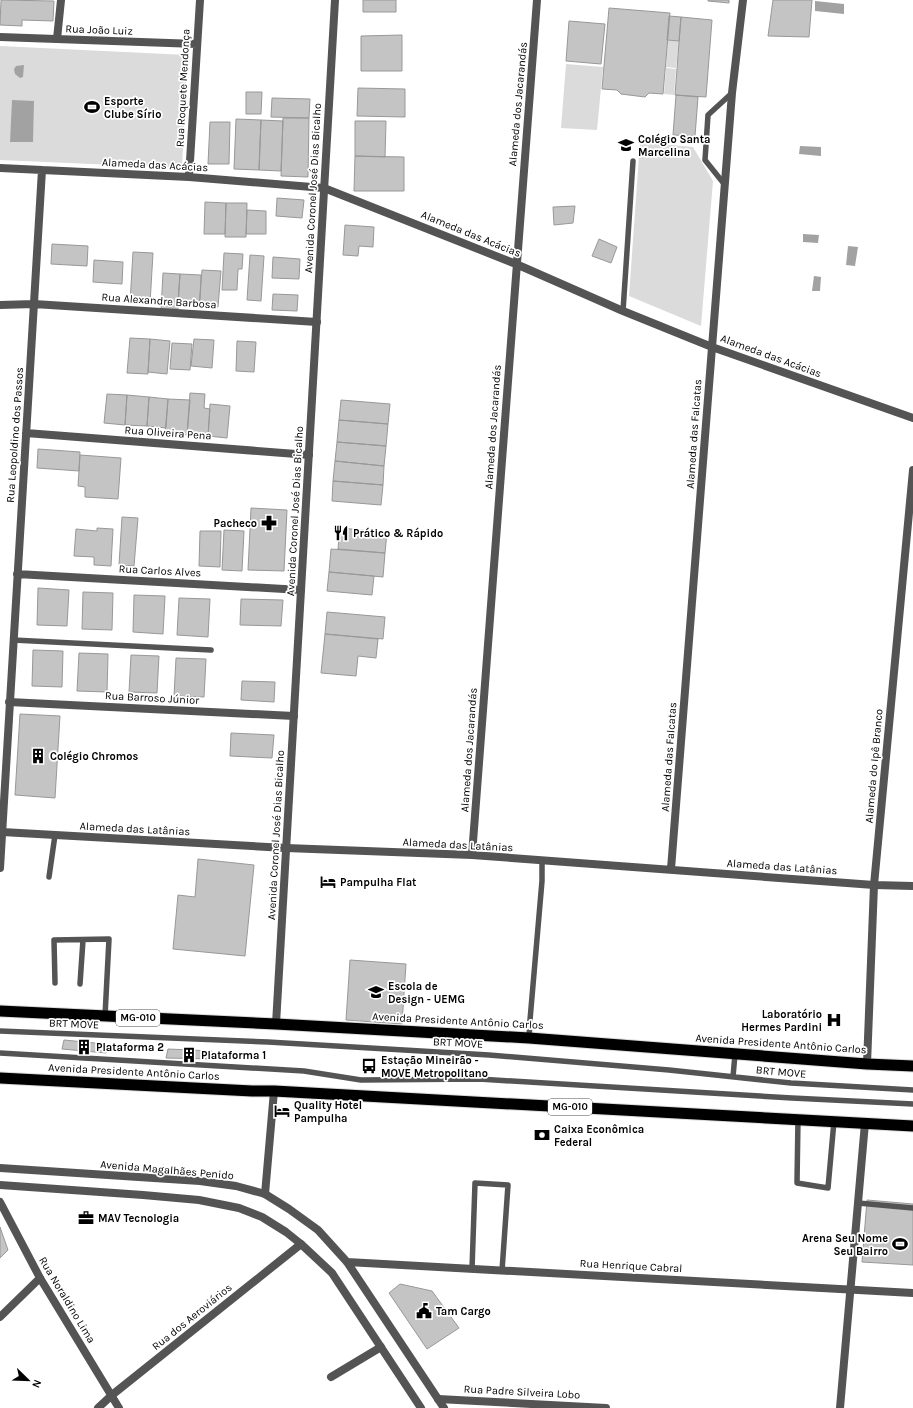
<svg xmlns="http://www.w3.org/2000/svg" width="913" height="1408" viewBox="0 0 913 1408" font-family="Karla,sans-serif">
<style>
.green{fill:#dbdbdb}
.water{fill:#a2a2a2}
.building{fill:#c4c4c4;stroke:#989898}
.lines{fill:none;stroke-linecap:round;stroke-linejoin:round}
.trunk-casing{stroke:#dbdbdb;stroke-width:13}
.service{stroke:#545454;stroke-width:5.5}
.minor{stroke:#545454;stroke-width:8}
.tertiary{stroke:#545454;stroke-width:8}
.trunk{stroke:#000;stroke-width:11}
.labels{text-anchor:middle;dominant-baseline:central;stroke-width:3.5;stroke-linejoin:round;paint-order:stroke}
.shield{fill:#fff;stroke:#4c4c4c;stroke-width:1}
.shield-label{font-size:10px;font-weight:bold;fill:#000}
.street-label{font-size:11px;fill:#000;stroke:#fff}
.poi-label{font-size:11px;font-weight:bold;fill:#000;stroke:#fff;text-anchor:start}
</style>
<rect width="100%" height="100%" fill="#fff"/>
<path class="green" d="M668,41H679L676,68L666,67Z
M0,46L187,55L182,168L0,160Z
M566,64L603,67L597,130L561,128Z
M666,68L676,69L674,95L664,94Z
M640,142L693,147L713,181L701,326L629,296Z"/>
<path class="water" d="M815,1L844,4V14L815,11Z
M24,65L23,77L20,78L15,74L14,69L16,66Z
M12,100L34,101L33,142H10Z
M800,146L821,147V156L799,154Z
M803,234L819,235L818,243L803,242Z
M848,246L858,247L855,266L846,265Z
M814,276L821,277L820,291H812Z"/>
<path class="building" d="M1,0L54,1L53,21L22,20V26L0,25Z
M363,0H396V12H363Z
M708,0H729V3L708,1Z
M773,0H812L809,37L768,36Z
M609,8L670,13L663,94L649,93L645,97L621,94L617,90L602,89Z
M669,16L681,17L679,41L667,40Z
M681,17L712,20L706,97L675,95Z
M569,21L605,24L601,64L566,61Z
M402,35V71H361V36Z
M358,88L405,89V117L357,116Z
M246,92H262L261,114H246Z
M676,95L698,97L695,136L673,135Z
M272,98L310,99L309,118L271,117Z
M283,118H309L308,177L281,176Z
M236,119L261,120L259,170L234,169Z
M261,120L283,121L281,171L259,170Z
M355,121H386L385,157L355,156Z
M210,122H230L229,164H208Z
M355,156L404,157V191H354Z
M277,198L304,200L302,218L276,216Z
M205,202L226,203L225,234H204Z
M226,203H247L246,237H225Z
M575,206L573,223L554,225L553,207Z
M247,210L266,211V234H246Z
M345,225L374,227L373,247L359,246L358,256L343,255Z
M599,239L617,247L611,263L592,256Z
M52,244L88,246L87,266L51,264Z
M133,252L153,253L150,304L130,303Z
M224,253L243,254L242,269H238L237,290H222Z
M250,255L264,256L261,301L247,300Z
M273,257L300,259L299,279L272,278Z
M94,260L123,262L122,284L93,282Z
M202,270L221,271L218,307L199,306Z
M163,273L180,274L178,309H161Z
M180,274L201,275L200,302L178,301Z
M273,294L298,295L297,311L272,310Z
M130,338L150,339L148,374L127,373Z
M150,339L170,341L167,374L148,372Z
M194,339L214,340L212,368L191,366Z
M237,341L256,342L254,372L236,371Z
M172,343L192,344L190,370L170,369Z
M190,393L205,394L204,408L210,409L208,436L187,435Z
M107,394L127,395L125,425L104,423Z
M127,395L149,397L147,426L125,425Z
M149,397L168,399L166,428L147,426Z
M168,399L190,400L187,435L165,433Z
M341,400L390,404L388,424L339,420Z
M210,404L230,406L227,438L208,436Z
M339,420L388,424L386,446L337,442Z
M337,442L386,446L384,466L335,461Z
M38,449L80,452L79,471L37,468Z
M80,455L121,458L118,499L85,497V487L78,486Z
M335,461L384,466L383,485L333,481Z
M333,481L383,485L381,505L332,501Z
M251,508L287,510L284,571L248,570Z
M122,517L138,518L134,566L119,565Z
M97,528L113,529L111,566L94,565V557L74,556L76,529L97,531Z
M340,528L387,532L385,553L338,549Z
M224,530L244,531L242,571L222,570Z
M200,531H221L220,567L199,566Z
M331,549L385,553L383,577L329,572Z
M329,572L374,576L372,595L327,591Z
M38,588L69,590L67,626L37,625Z
M83,592L113,593L112,630L82,629Z
M134,595L165,596L163,634L133,632Z
M179,598L210,599L208,637L177,635Z
M241,599L283,600L281,626L240,625Z
M327,612L385,617L383,639L325,634Z
M325,634L378,639L376,658L358,656L356,676L321,673Z
M33,650L63,651L62,687L32,686Z
M79,653L108,654L107,692L77,691Z
M131,655L159,656L157,693L129,692Z
M176,658L206,659L204,697L174,696Z
M242,681L275,682L274,702L241,700Z
M20,714L60,716L55,798L15,795Z
M231,733L274,735L272,758L230,756Z
M198,859L254,865L245,956L173,949L178,895L195,897Z
M350,960L406,964L402,1024L346,1020Z
M64,1040L105,1044L106,1053L62,1049Z
M168,1049L212,1051V1059L166,1058Z
M867,1200L913,1204V1265L862,1262Z
M0,1227L8,1250L0,1258Z
M400,1284L432,1291L459,1328L427,1349L389,1293Z"/>
<g class="lines">
<defs>
<path id="trunk" d="M0,1011L276,1024L529,1038L867,1064L913,1066
M0,1078L252,1091H274L913,1126"/>
</defs>
<use href="#trunk" class="trunk-casing"/>
<path class="service" d="M725,185L705,160L708,115L732,93
M623,311L633,161
M13,640L211,650
M49,877L55,835
M55,983L54,940L109,939L105,1016
M80,984L83,940
M0,1031L268,1042L489,1055L669,1070L791,1083L913,1090
M529,1038L530,1020L542,881V860
M0,1053L304,1071L361,1080L479,1079L792,1098L913,1104
M733,1077L735,1054
M798,1119L797,1183L828,1188L834,1121
M858,1203L913,1208
M472,1269L475,1183L508,1185L502,1271"/>
<path class="minor" d="M0,37L197,44
M57,39L61,0
M0,168L189,177L324,188L516,264L623,311L712,347L913,418
M189,177L200,0
M0,305L34,304L317,322
M26,433L309,455
M17,574L301,590
M9,702L294,716
M2,832L286,848L472,855L874,885L913,886
M472,855L537,0
M0,868L42,170
M671,869L732,93L743,0
M265,1194L274,1091
M0,1317L40,1278
M331,1377L381,1347
M438,1399L606,1408
M98,1408L112,1395L301,1244
M840,1408L865,1123"/>
<path class="tertiary" d="M276,1024L335,0
M867,1064L874,885L913,470
M0,1168L200,1181L236,1186L265,1194L289,1209L318,1230L347,1262L444,1408
M0,1185L143,1195L199,1200L239,1208L262,1217L286,1232L301,1244L332,1273L421,1408
M0,1202L40,1278L119,1408
M347,1262L913,1293"/>
<use href="#trunk" class="trunk"/>
</g>
<defs>
<symbol id="stadium-bare" viewBox="-9 -9 18 18"><path d="M0-5a6.5 5 0 1 0 0 10a6.5 5 0 1 0 0-10ZM-3.5-1.8h7v3.6h-7Z" fill="#000" stroke="#fff" stroke-width="2.5" paint-order="stroke"/></symbol>
<symbol id="school-bare" viewBox="-9 -9 18 18"><path d="M0-5L7-2L0 1L-7-2ZM-4 1L0 2.5L4 1V4Q0 6-4 4Z" fill="#000" stroke="#fff" stroke-width="2.5" paint-order="stroke"/></symbol>
<symbol id="pharmacy-bare" viewBox="-9 -9 18 18"><path d="M-2-6h4v4h4v4h-4v4h-4v-4h-4v-4h4Z" fill="#000" stroke="#fff" stroke-width="2.5" paint-order="stroke"/></symbol>
<symbol id="restaurant-bare" viewBox="-9 -9 18 18"><path d="M-5-6h1v4h1v-4h1v4h1v-4h1v5L-1.5 .5V6h-2V.5L-5-1ZM5-6V6H3V1.5H1.5Q1.5-4 5-6Z" fill="#000" stroke="#fff" stroke-width="2.5" paint-order="stroke"/></symbol>
<symbol id="building-bare" viewBox="-9 -9 18 18"><path d="M-4-6H4V6H1V3H-1V6H-4ZM-2.5-4.3h1.7v1.8h-1.7ZM.8-4.3h1.7v1.8H.8ZM-2.5-1h1.7V.8h-1.7ZM.8-1h1.7V.8H.8Z" fill="#000" stroke="#fff" stroke-width="2.5" paint-order="stroke"/></symbol>
<symbol id="hotel-bare" viewBox="-9 -9 18 18"><path d="M-6-4.5h1.5V1H6V5H4.5V3h-9V5H-6ZM-4 0a1.8 1.8 0 1 1 3.6 0ZM.5 0V-2.5h3Q6-2.5 6 0Z" fill="#000" stroke="#fff" stroke-width="2.5" paint-order="stroke"/></symbol>
<symbol id="university-bare" viewBox="-9 -9 18 18"><path d="M0-5L7-2L0 1L-7-2ZM-4 1L0 2.5L4 1V4Q0 6-4 4Z" fill="#000" stroke="#fff" stroke-width="2.5" paint-order="stroke"/></symbol>
<symbol id="hospital-bare" viewBox="-9 -9 18 18"><path d="M-5-5h3v3.5h4V-5h3V5h-3V1.5h-4V5h-3Z" fill="#000" stroke="#fff" stroke-width="2.5" paint-order="stroke"/></symbol>
<symbol id="bus-bare" viewBox="-9 -9 18 18"><path d="M-5-6H5V4H4V6H2V4H-2V6H-4V4H-5ZM-3.5-4V0h7V-4ZM-3.5 1.2v1.5H-2V1.2ZM2 1.2v1.5H3.5V1.2Z" fill="#000" stroke="#fff" stroke-width="2.5" paint-order="stroke"/></symbol>
<symbol id="bank-bare" viewBox="-9 -9 18 18"><path d="M-6-4H6V4H-6ZM0-2.3a2.3 2.3 0 1 0 0 4.6a2.3 2.3 0 1 0 0-4.6Z" fill="#000" stroke="#fff" stroke-width="2.5" paint-order="stroke"/></symbol>
<symbol id="office-bare" viewBox="-9 -9 18 18"><path d="M-6-3h4V-5.5h4V-3h4V5H-6ZM-1-4.5V-3h2v-1.5ZM-6 0V1H6V0Z" fill="#000" stroke="#fff" stroke-width="2.5" paint-order="stroke"/></symbol>
<symbol id="civic-bare" viewBox="-9 -9 18 18"><path d="M-.6-6.5H3V-4.5H.6V-3L4-1V1h2V6H-6V1h2V-1L-.6-3ZM-1.2 2.5V6h2.4V2.5Z" fill="#000" stroke="#fff" stroke-width="2.5" paint-order="stroke"/></symbol>
</defs>
<g fill-rule="evenodd">
<use href="#stadium-bare" x="81" y="96" width="22" height="22"/>
<use href="#school-bare" x="615" y="134" width="22" height="22"/>
<use href="#pharmacy-bare" x="258" y="512" width="22" height="22"/>
<use href="#restaurant-bare" x="330" y="522" width="22" height="22"/>
<use href="#building-bare" x="27" y="745" width="22" height="22"/>
<use href="#hotel-bare" x="317" y="871" width="22" height="22"/>
<use href="#university-bare" x="365" y="981" width="22" height="22"/>
<use href="#hospital-bare" x="823" y="1009" width="22" height="22"/>
<use href="#building-bare" x="73" y="1036" width="22" height="22"/>
<use href="#building-bare" x="178" y="1044" width="22" height="22"/>
<use href="#bus-bare" x="358" y="1055" width="22" height="22"/>
<use href="#hotel-bare" x="271" y="1100" width="22" height="22"/>
<use href="#bank-bare" x="531" y="1124" width="22" height="22"/>
<use href="#office-bare" x="75" y="1207" width="22" height="22"/>
<use href="#stadium-bare" x="889" y="1233" width="22" height="22"/>
<use href="#civic-bare" x="413" y="1300" width="22" height="22"/>
</g>
<g class="labels">
<g class="shield">
<rect x="116" y="1010" width="44" height="16" rx="3"/>
<rect x="548" y="1099" width="44" height="16" rx="3"/>
</g>
<g class="shield-label">
<text x="138" y="1018">MG-010</text>
<text x="570" y="1107">MG-010</text>
</g>
<g class="street-label">
<text transform="translate(99 30) rotate(2)">Rua João Luiz</text>
<text transform="translate(183 88) rotate(-87)">Rua Roquete Mendonça</text>
<text transform="translate(518 104) rotate(-85)">Alameda dos Jacarandás</text>
<text transform="translate(155 165) rotate(3)">Alameda das Acácias</text>
<text transform="translate(313 188) rotate(-87)">Avenida Coronel José Dias Bicalho</text>
<text transform="translate(471 234) rotate(22)">Alameda das Acácias</text>
<text transform="translate(159 301) rotate(4)">Rua Alexandre Barbosa</text>
<text transform="translate(771 356) rotate(20)">Alameda das Acácias</text>
<text transform="translate(493 427) rotate(-86)">Alameda dos Jacarandás</text>
<text transform="translate(168 433) rotate(4)">Rua Oliveira Pena</text>
<text transform="translate(694 434) rotate(-86)">Alameda das Falcatas</text>
<text transform="translate(15 435) rotate(-86)">Rua Leopoldino dos Passos</text>
<text transform="translate(295 511) rotate(-87)">Avenida Coronel José Dias Bicalho</text>
<text transform="translate(160 571) rotate(3)">Rua Carlos Alves</text>
<text transform="translate(152 698) rotate(3)">Rua Barroso Júnior</text>
<text transform="translate(469 750) rotate(-86)">Alameda dos Jacarandás</text>
<text transform="translate(669 757) rotate(-86)">Alameda das Falcatas</text>
<text transform="translate(874 766) rotate(-85)">Alameda do Ipê Branco</text>
<text transform="translate(135 829) rotate(3)">Alameda das Latânias</text>
<text transform="translate(276 835) rotate(-87)">Avenida Coronel José Dias Bicalho</text>
<text transform="translate(458 845) rotate(3)">Alameda das Latânias</text>
<text transform="translate(782 867) rotate(4)">Alameda das Latânias</text>
<text transform="translate(458 1021) rotate(3)">Avenida Presidente Antônio Carlos</text>
<text transform="translate(74 1024) rotate(2)">BRT MOVE</text>
<text transform="translate(458 1043) rotate(3)">BRT MOVE</text>
<text transform="translate(781 1044) rotate(4)">Avenida Presidente Antônio Carlos</text>
<text transform="translate(134 1072) rotate(3)">Avenida Presidente Antônio Carlos</text>
<text transform="translate(781 1072) rotate(5)">BRT MOVE</text>
<text transform="translate(167 1170) rotate(5)">Avenida Magalhães Penido</text>
<text transform="translate(631 1266) rotate(3)">Rua Henrique Cabral</text>
<text transform="translate(67 1300) rotate(59)">Rua Noraldino Lima</text>
<text transform="translate(192 1317) rotate(-39)">Rua dos Aeroviários</text>
<text transform="translate(522 1392) rotate(3)">Rua Padre Silveira Lobo</text>
</g>
<g class="poi-label">
<text x="104" y="101">Esporte<tspan x="104" dy="13">Clube Sírio</tspan></text>
<text x="638" y="139">Colégio Santa<tspan x="638" dy="13">Marcelina</tspan></text>
<text x="257" y="523" text-anchor="end">Pacheco</text>
<text x="353" y="533">Prático &amp; Rápido</text>
<text x="50" y="756">Colégio Chromos</text>
<text x="340" y="882">Pampulha Flat</text>
<text x="388" y="986">Escola de<tspan x="388" dy="13">Design - UEMG</tspan></text>
<text x="822" y="1014" text-anchor="end">Laboratório<tspan x="822" dy="13">Hermes Pardini</tspan></text>
<text x="96" y="1047">Plataforma 2</text>
<text x="201" y="1055">Plataforma 1</text>
<text x="381" y="1060">Estação Mineirão -<tspan x="381" dy="13">MOVE Metropolitano</tspan></text>
<text x="294" y="1105">Quality Hotel<tspan x="294" dy="13">Pampulha</tspan></text>
<text x="554" y="1129">Caixa Econômica<tspan x="554" dy="13">Federal</tspan></text>
<text x="98" y="1218">MAV Tecnologia</text>
<text x="888" y="1238" text-anchor="end">Arena Seu Nome<tspan x="888" dy="13">Seu Bairro</tspan></text>
<text x="436" y="1311">Tam Cargo</text>
</g>
</g>
<g transform="translate(28 1380) rotate(113)" stroke="#ffffff" stroke-width="3" paint-order="stroke">
<path d="M0-3L7 15L0 10L-7 15Z" fill="#000000"/>
<text y="-6" font-size="11" font-weight="bold" text-anchor="middle" fill="#000000">N</text>
</g>
</svg>
